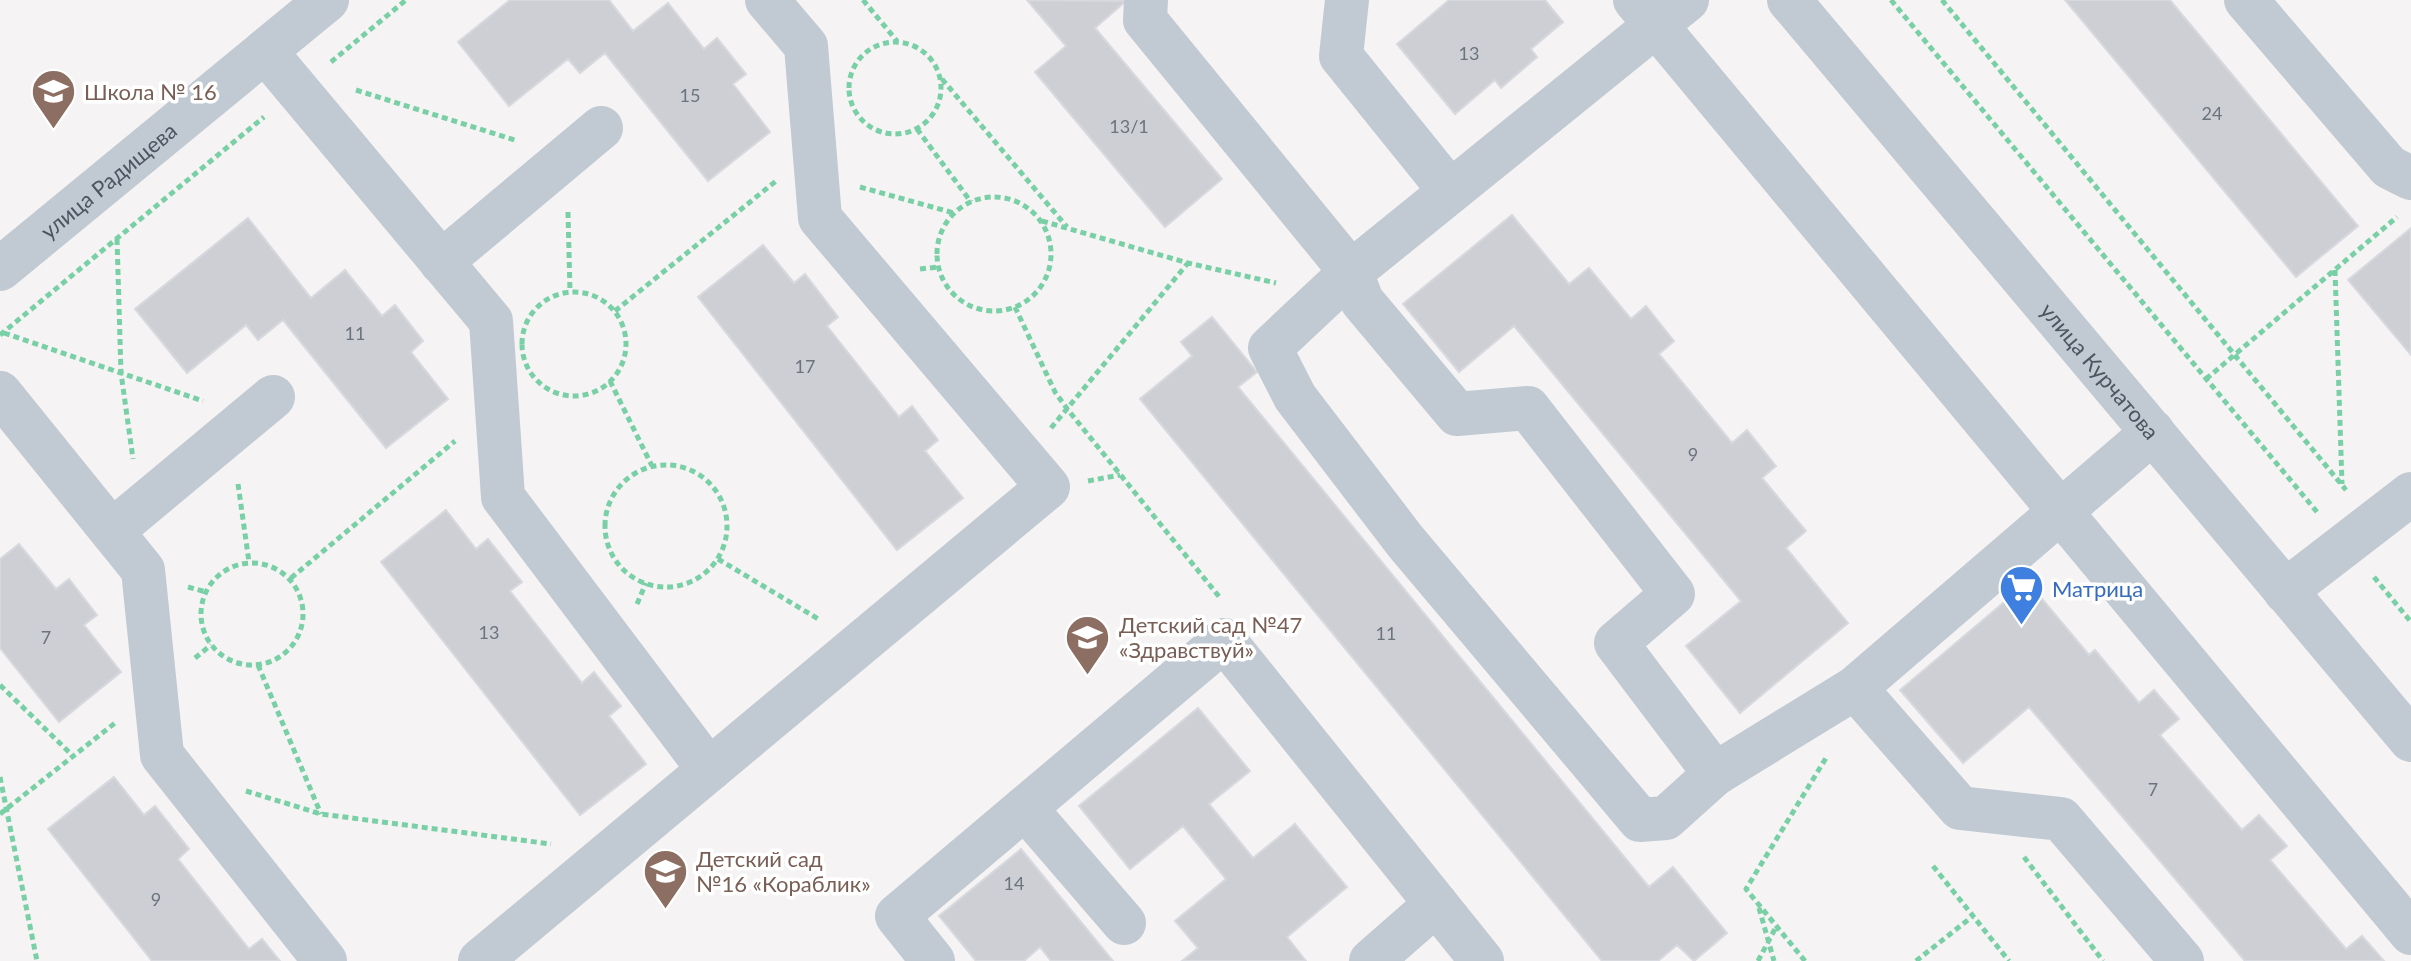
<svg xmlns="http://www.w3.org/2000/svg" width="2411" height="961" viewBox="0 0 2411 961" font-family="Lato,sans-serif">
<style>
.building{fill:#cdcfd5;stroke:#d7d9de;stroke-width:2}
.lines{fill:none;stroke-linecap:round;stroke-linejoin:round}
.path{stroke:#7ad0a6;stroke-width:5;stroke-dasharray:6 4;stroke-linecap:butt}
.minor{stroke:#c1cad2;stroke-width:44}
.labels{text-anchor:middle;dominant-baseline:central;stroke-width:7;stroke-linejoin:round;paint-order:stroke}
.number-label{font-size:18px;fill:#6b747e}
.education-label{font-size:22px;fill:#785e54;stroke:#fff;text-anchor:start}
.street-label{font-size:22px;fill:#4a5661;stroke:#fff}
.shop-label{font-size:22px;fill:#366cbe;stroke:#fff;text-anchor:start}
</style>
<rect width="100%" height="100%" fill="#f5f3f3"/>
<path class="building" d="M510,0H609L633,31L668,3L704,49L717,38L746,74L733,84L770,132L708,181L605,53L580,73L568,59L509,106L458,42Z
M1027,0L1126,1L1095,28L1222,179L1165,227L1035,72L1066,46Z
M1449,0H1545L1563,22L1531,49L1537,57L1501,88L1495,80L1455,114L1397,44Z
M2065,0H2170L2358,226L2296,277Z
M1512,215L1569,284L1589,268L1631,319L1646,306L1674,341L1659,354L1732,443L1747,430L1776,466L1762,478L1806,531L1786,548L1848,623L1740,713L1686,646L1741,601L1514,326L1459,372L1403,304Z
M248,218L311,298L345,270L382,316L395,305L423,341L411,352L448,399L386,448L283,320L258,340L246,325L187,373L135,309Z
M2411,228V355L2348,280Z
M763,245L794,283L805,274L838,317L827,326L899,417L912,406L938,440L925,451L963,498L897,550L698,297Z
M1212,317L1257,372L1238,387L1649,887L1673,867L1727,933L1694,961L1677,945L1658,961H1602L1140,399L1192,356L1181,342Z
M446,510L476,549L488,539L522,582L510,591L582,683L594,672L621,706L609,716L646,764L580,815L381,562Z
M19,544L56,589L69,579L97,615L84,625L121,672L59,722L0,648V559Z
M2028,582L2089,655L2095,650L2139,703L2154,690L2179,719L2160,735L2242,830L2259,815L2287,846L2270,860L2346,949L2362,936L2384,961H2245L2029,707L1963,763L1900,690Z
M1198,708L1250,771L1209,804L1253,858L1295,824L1347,887L1287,937L1306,961H1182L1198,948L1175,921L1226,879L1183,826L1130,869L1079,806Z
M114,777L144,815L155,806L189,849L178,859L249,949L262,939L280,961H152L48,829Z
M1021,849L1113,961H1051L1040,947L1024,961H976L939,916Z"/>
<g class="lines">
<path class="path" d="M863,0L897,41
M1891,0L2317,512
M1942,0L2346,490
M849 88a46 46 0 1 1 92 0a46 46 0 1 1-92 0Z
M331,62L406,0
M942,79L1067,227
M356,90L518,141
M917,129L971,202
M860,187L954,213
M937 254a57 57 0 1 1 114 0a57 57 0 1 1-114 0Z
M568,212L570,292
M1042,221L1188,263L1276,283
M117,239L121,373L133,459
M920,269L938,267
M2335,270L2342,484
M522 344a52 52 0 1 1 104 0a52 52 0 1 1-104 0Z
M1015,307L1055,392L1068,410L1221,599
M615,311L776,181
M4,333L203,401
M0,335L264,117
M2206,379L2397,217
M610,381L652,466
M1051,428L1188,263
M605 526a61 61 0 1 1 122 0a61 61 0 1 1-122 0Z
M1088,481L1120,475
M238,484L249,562
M718,559L820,620
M201 614a51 51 0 1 1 102 0a51 51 0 1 1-102 0Z
M2374,577L2411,622
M291,578L455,441
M188,587L206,592
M637,604L646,583
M195,658L211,645
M258,665L321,814
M0,685L73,756
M0,777L37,961
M246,791L321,814L551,844
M0,814L115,723
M2024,857L2103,961
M1933,866L2009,961
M1759,908L1774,961
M1758,961L1776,927
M1805,961L1746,889L1826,758
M1916,961L1973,916"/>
<g class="minor">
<path d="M1146,0L1145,20L1351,272L1270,348L1295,397L1405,541L1640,820L1666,818L1715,774"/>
<path d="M1347,0L1341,56L1450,191"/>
<path d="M1635,0L2411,933"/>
<path d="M1687,0L1351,272L1362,301L1457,414L1528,408L1673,594L1616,643L1715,774L1855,688L2153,432"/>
<path id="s1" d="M1789,0L2411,740"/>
<path d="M2246,0L2389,167L2411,178"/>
<path d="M265,51L491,321L503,497L709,770"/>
<path d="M441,262L601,128"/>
<path id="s2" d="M0,269L327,0"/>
<path d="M0,393L143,570L162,755L325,961"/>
<path d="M112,531L273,397"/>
<path d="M2285,591L2411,494"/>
<path d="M1855,688L1960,808L2061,819L2182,961"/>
<path d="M1025,808L1124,923"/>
<path d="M480,961L1048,487L820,218L806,46L767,0"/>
<path d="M933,961L897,916L1224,640L1482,961"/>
<path d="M1371,961L1436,904"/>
</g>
</g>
<defs>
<symbol id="school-pin" viewBox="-11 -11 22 30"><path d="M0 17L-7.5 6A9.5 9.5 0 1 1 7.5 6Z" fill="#8d6e63" stroke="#fff"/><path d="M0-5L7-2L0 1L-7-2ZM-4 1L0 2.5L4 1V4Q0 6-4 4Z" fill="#fff"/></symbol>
<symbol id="supermarket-pin" viewBox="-11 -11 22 30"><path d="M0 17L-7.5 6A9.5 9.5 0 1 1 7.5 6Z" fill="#3f7fe0" stroke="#fff"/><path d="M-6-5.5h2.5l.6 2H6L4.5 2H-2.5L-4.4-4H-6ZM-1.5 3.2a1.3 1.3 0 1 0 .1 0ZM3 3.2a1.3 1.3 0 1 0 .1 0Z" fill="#fff"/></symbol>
</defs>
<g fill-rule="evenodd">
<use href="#school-pin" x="28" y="66" width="51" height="69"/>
<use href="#supermarket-pin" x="1996" y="562" width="51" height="69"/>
<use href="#school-pin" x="1062" y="612" width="51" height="69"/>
<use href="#school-pin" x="640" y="846" width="51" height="69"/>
</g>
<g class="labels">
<g class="number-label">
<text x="1469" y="53">13</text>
<text x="690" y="95">15</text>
<text x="2212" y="113">24</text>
<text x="1129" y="126">13/1</text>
<text x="355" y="333">11</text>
<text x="805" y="366">17</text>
<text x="1693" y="454">9</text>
<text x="489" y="632">13</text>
<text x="1386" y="633">11</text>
<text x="46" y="637">7</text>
<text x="2153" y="789">7</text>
<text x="1014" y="883">14</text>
<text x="156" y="899">9</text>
</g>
<g class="education-label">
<text x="84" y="91">Школа № 16</text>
<text x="1119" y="624">Детский сад №47<tspan x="1119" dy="25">«Здравствуй»</tspan></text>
<text x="696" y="858">Детский сад<tspan x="696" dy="25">№16 «Кораблик»</tspan></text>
</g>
<g class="street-label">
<text stroke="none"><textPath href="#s2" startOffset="140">улица Радищева</textPath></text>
<text stroke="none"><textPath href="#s1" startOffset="484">улица Курчатова</textPath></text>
</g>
<g class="shop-label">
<text x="2052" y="588">Матрица</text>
</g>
</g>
</svg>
